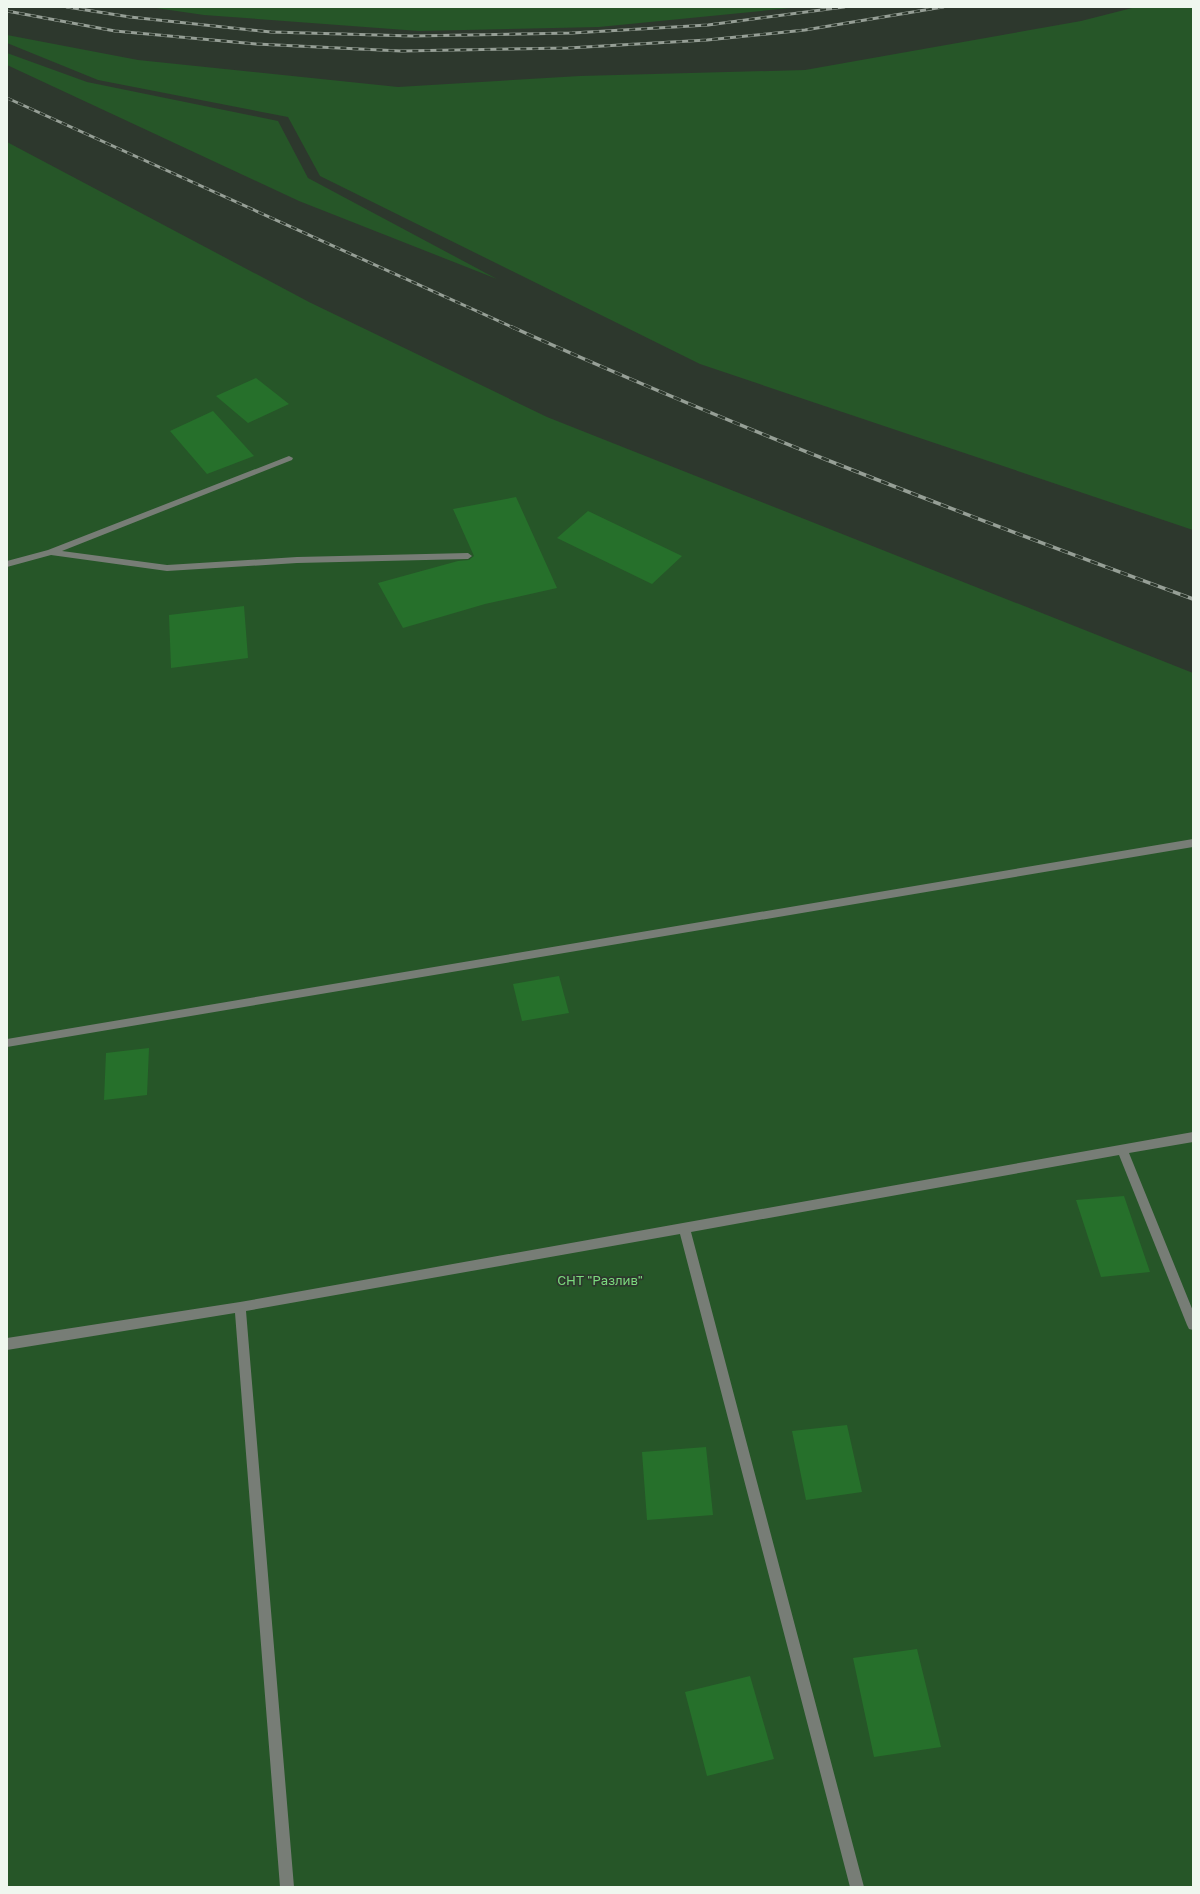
<svg xmlns="http://www.w3.org/2000/svg" width="1200" height="1894" viewBox="0 0 1200 1894" font-family="'Golos Text',sans-serif">
<style>
.green{fill:#265628}
.building{fill:#26702b}
.lines{fill:none;stroke-linecap:round;stroke-linejoin:round}
.minor{fill:#777d76;fill-rule:evenodd}
.rail-far1-casing{stroke:#969f96;stroke-width:3}
.rail-casing{stroke:#969f96;stroke-width:3.5}
.rail-far1{stroke:#2d382d;stroke-width:2;stroke-dasharray:6;stroke-linecap:butt}
.rail{stroke:#2d382d;stroke-width:2.5;stroke-dasharray:8;stroke-linecap:butt}
.labels{text-anchor:middle;dominant-baseline:central;stroke-width:3.5;stroke-linejoin:round;paint-order:stroke}
.park-label{font-size:13px;fill:#7cda7e;stroke:#2d382d}
</style>
<rect width="100%" height="100%" fill="#2d382d"/>
<path class="green" d="M149,7H801L599,27L419,31L204,15Z
M1136,7H1193V530L700,364L320,176L288,117L98,80L7,43V35L138,60L398,87L580,76L805,70L1081,21Z
M7,53L87,82L278,121L308,178L497,279L299,201L7,65Z
M7,142L309,302L547,417L1193,673V1887H7Z"/>
<path class="building" d="M256,378L289,404L248,423L216,396Z
M213,411L254,456L207,474L170,431Z
M516,497L557,588L485,604L403,628L378,583L458,561L469,560L474,556L453,509Z
M588,511L682,556L652,584L557,538Z
M244,606L248,658L171,668L169,615Z
M559,976L569,1013L522,1021L513,984Z
M149,1048L147,1095L104,1100L106,1053Z
M1124,1196L1150,1272L1101,1277L1076,1200Z
M847,1425L862,1492L806,1500L792,1431Z
M706,1447L713,1515L647,1520L642,1452Z
M917,1649L941,1747L874,1757L853,1658Z
M750,1676L774,1759L707,1776L685,1692Z"/>
<g class="lines">
<path class="minor" d="M289,456L293,458L292,460L62,551L167,565L297,557L468,553L472,556L468,559L297,563L167,571L51,555L7,567V561L48,550Z
M1193,839V847L7,1047V1039Z
M1193,1132V1142L1129,1153L1193,1311V1330L1189,1329L1187,1325L1119,1155L691,1232L864,1887H850L680,1234L246,1311L294,1887H280L235,1313L7,1350V1338L240,1302Z"/>
<defs>
<path id="rail-far1" d="M67,7L130,17L271,32L412,36L572,33L708,25L844,7
M7,11L115,31L256,44L401,51L568,48L707,40L805,30L943,7
M7,98L514,328"/>
<path id="rail" d="M512,327C734,427 964,515 1193,599"/>
</defs>
<use href="#rail-far1" class="rail-far1-casing"/>
<use href="#rail" class="rail-casing"/>
<use href="#rail-far1" class="rail-far1"/>
<use href="#rail" class="rail"/>
</g>
<g class="labels">
<g class="park-label">
<text x="600" y="1280">СНТ "Разлив"</text>
</g>
</g>
<rect width="1200" height="1894" fill="none" stroke="#eff7ef" stroke-width="16"/>
</svg>
